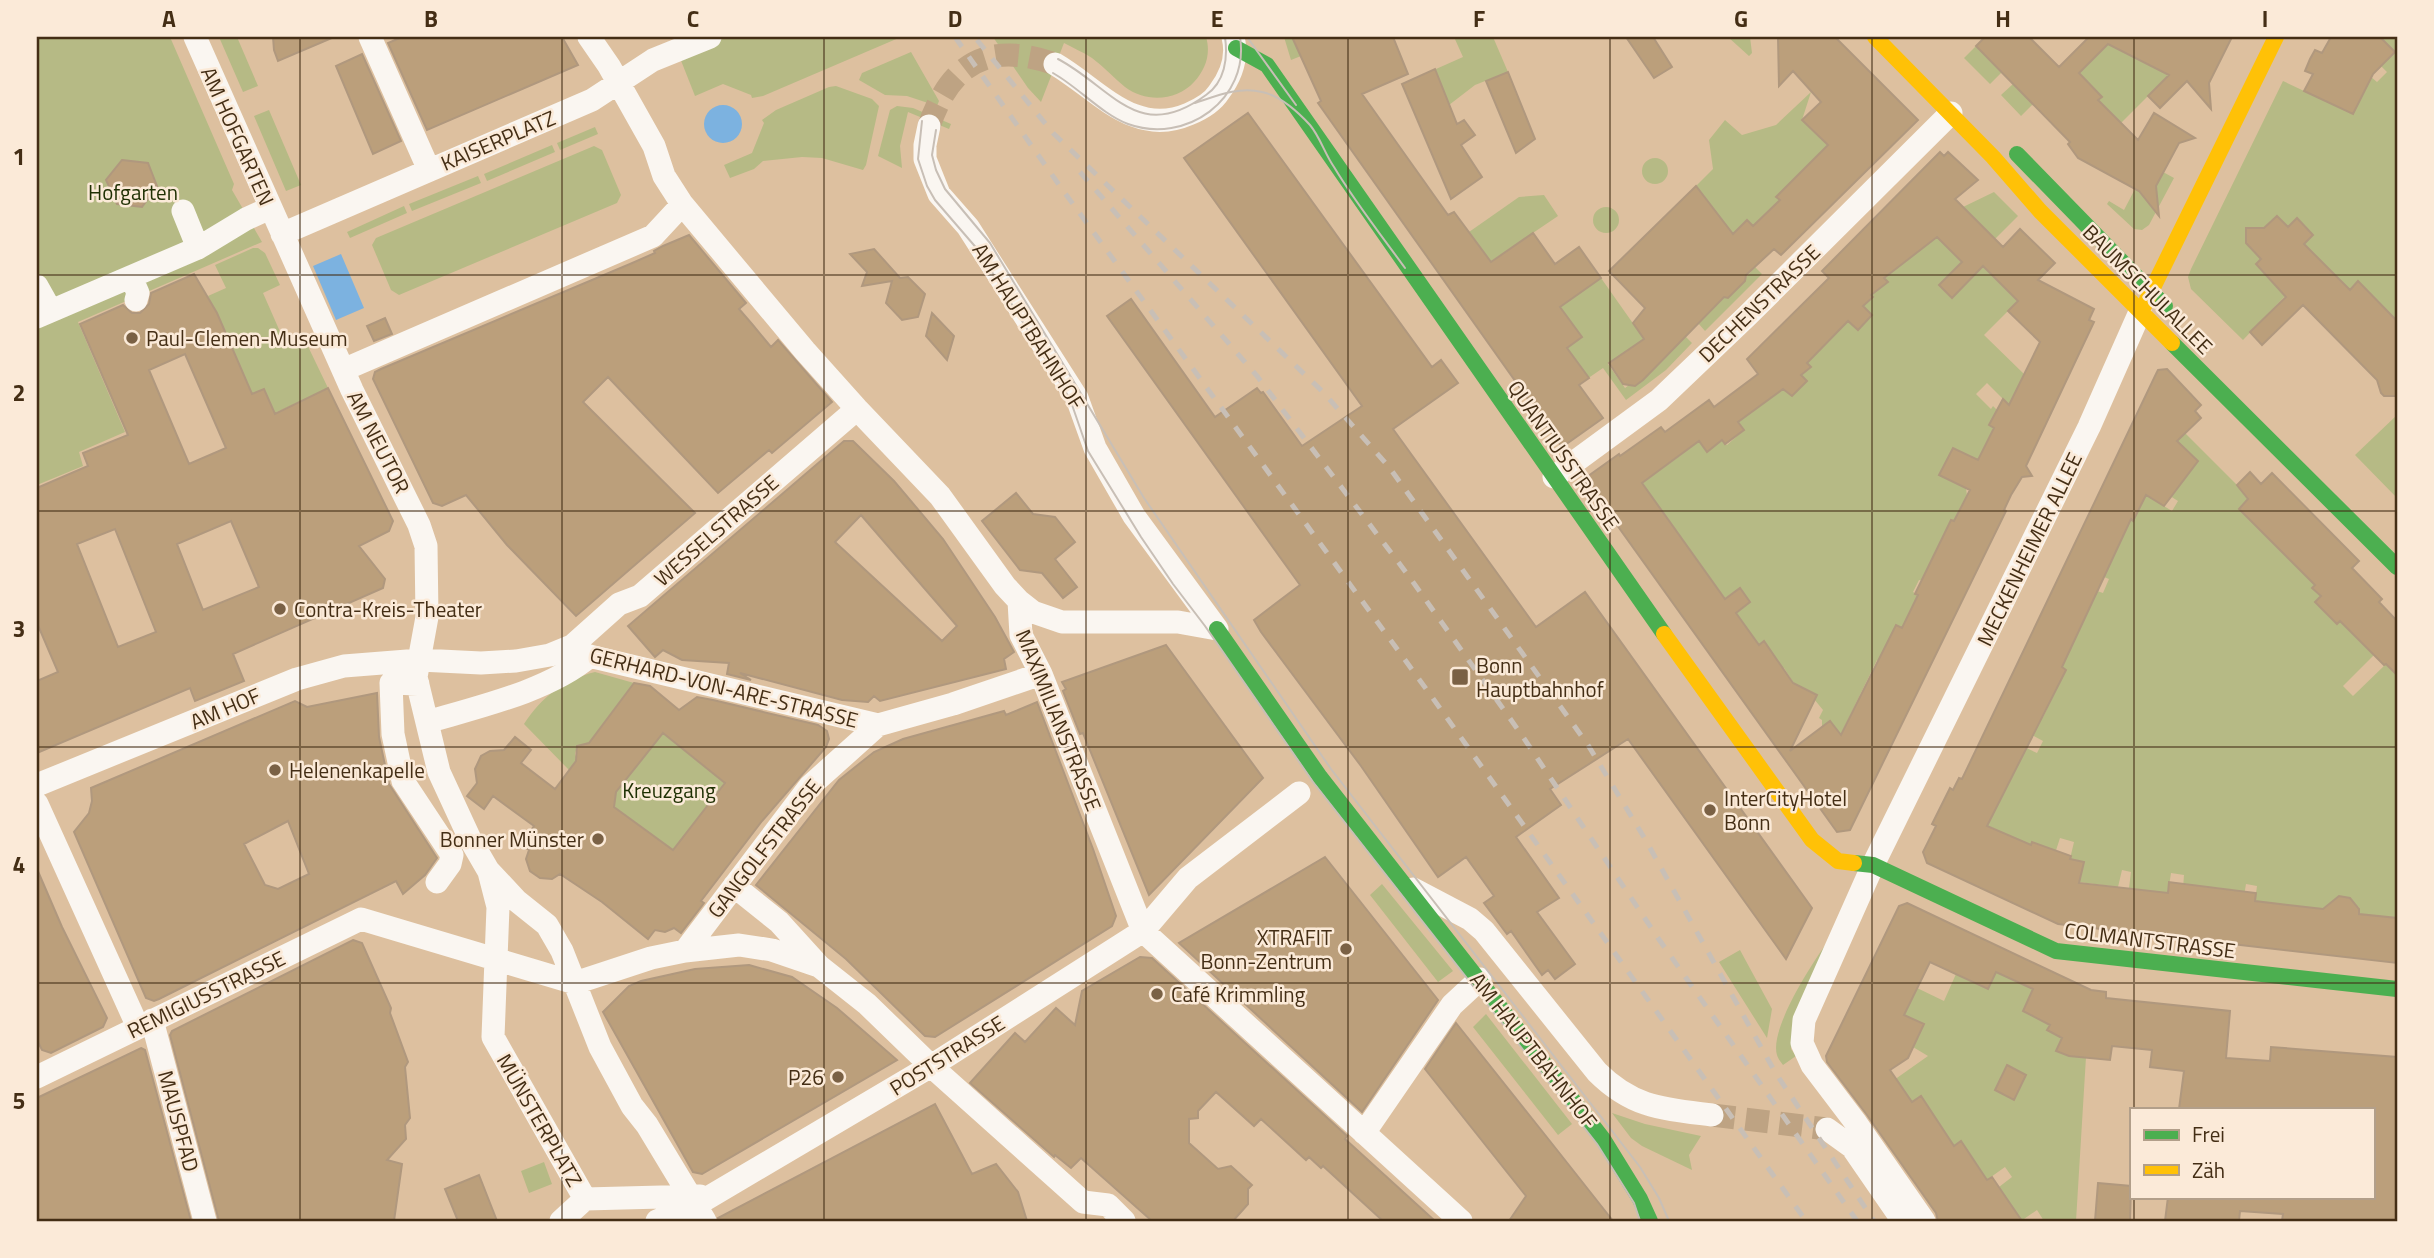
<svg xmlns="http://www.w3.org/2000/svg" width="2434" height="1258" viewBox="0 0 2434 1258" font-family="'Titillium Web',sans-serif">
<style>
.green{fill:#b6ba85}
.water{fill:#7cb2e0}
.building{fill:#bb9f7b;stroke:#b0987e;stroke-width:2;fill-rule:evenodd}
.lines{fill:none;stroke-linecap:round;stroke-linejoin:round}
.street-tunnel{stroke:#bea383;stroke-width:23;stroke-dasharray:23 11;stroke-linecap:butt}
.street{stroke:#faf6f1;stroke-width:23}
.fast{stroke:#4caf50;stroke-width:16}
.slow{stroke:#ffc107;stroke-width:16}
.tram{stroke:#c8bfb6;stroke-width:2}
.rail{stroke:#c8bfb6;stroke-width:5;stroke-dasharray:12 12;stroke-linecap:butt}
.grid{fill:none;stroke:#442e15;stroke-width:2;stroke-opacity:0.55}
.poi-dot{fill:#7a6145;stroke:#fbead8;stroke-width:2.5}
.labels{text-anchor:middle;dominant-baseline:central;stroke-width:5;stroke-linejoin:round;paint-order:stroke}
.street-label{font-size:21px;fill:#442e15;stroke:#fbead8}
.park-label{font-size:21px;fill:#1f3003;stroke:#fbead8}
.poi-label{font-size:21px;fill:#442e15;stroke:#fbead8;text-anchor:start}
.neatline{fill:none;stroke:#442e15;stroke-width:2.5}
.grid-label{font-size:23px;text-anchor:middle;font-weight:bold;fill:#442e15}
</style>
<rect width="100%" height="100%" fill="#ddc09f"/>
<path class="green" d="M37,37H170L234,184L232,190L262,242L78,322L125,432L79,452L83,466L37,485Z
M219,37H237L258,86L243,92Z
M727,37H901L763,96L752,98L751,95L723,84L695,96L680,58Z
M993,37H1206C1211,53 1206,69 1194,82C1177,101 1146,103 1125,87C1114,78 1104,67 1092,58C1083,52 1073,48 1064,43L1041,102L1028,88Z
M1284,37H1292L1301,56L1291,60Z
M1454,37H1493L1508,72L1475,85L1449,105L1427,73L1463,57Z
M1728,37H1750L1752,53L1749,56Z
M2385,37H2392L2397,41V338L2383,324L2358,282L2349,290L2304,244L2313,235L2297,219L2288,227L2260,232L2255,228H2250L2246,232V238L2250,242L2248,245L2261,259L2256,265L2266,275L2272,270L2289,292L2243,340L2191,289L2188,277L2191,269L2283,81L2353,114L2371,77L2377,82L2387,72L2381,66L2395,52L2382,39Z
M2108,44L2169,75L2121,123L2098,100L2101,97L2079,73Z
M1976,46L2002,72L1990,84L1964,58Z
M911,52L939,101L937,106L907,96L885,95L859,80L862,73Z
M2013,84L2033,104L2021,116L2001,95Z
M836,86L872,99L879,106L866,165L863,170L822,158L802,157L763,161L754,169L730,178L724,165L752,153L764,123L762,120L776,110L829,87Z
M1811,92L1802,120L1848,132L1776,197L1780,200L1753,226L1747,220L1733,234L1696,186L1713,169L1709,140L1725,120L1742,135L1776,125Z
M897,106L913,108L951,124L949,129L908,112L900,146L902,168L878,156L890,110Z
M269,110L301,185L286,191L254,116Z
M595,127L598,134L560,150L557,143Z
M552,145L555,152L487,181L484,174Z
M594,146L602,150L621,195L617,203L399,295L391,290L372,245L376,238Z
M1642 171a13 13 0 1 1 26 0a13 13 0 1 1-26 0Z
M2163,172L2174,178L2149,225L2142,230L2134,229L2107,204L2109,201L2124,210L2135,189L2156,193V186Z
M478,176L481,183L412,211L409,204Z
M1994,192L2018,216L1995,239L1963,207Z
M1544,195L1558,216L1490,262L1469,232L1519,197Z
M404,206L407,213L350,238L347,232Z
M1593 220a13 13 0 1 1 26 0a13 13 0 1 1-26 0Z
M1937,237L1962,263L1939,285L1951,298L1984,266L2018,301L1984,335L2024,374L2009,405L1987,383L1976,394L1991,409L1993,406L1997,410L1994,428L1979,461L1953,448L1939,475L1966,488L1967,496L1954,521L1951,520L1925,581L1919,580L1913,592L1918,595L1902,628L1896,625L1889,640L1884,663L1877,660L1840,736L1822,727V720L1819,718L1823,710L1814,699L1816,694L1806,689L1802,696L1784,668L1781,670L1777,660L1764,642L1759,646L1736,613L1750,602L1740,588L1725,598L1641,484L1681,455L1691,431L1707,452L1722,440L1727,445L1744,430L1737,421L1783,389L1792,396L1807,381L1801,375L1810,367L1803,359L1845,318L1858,330L1872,315L1863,306L1873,297L1871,295L1874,268L1900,248L1910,258Z
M253,248H258L265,253L280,285L263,293L285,343L303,336L328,388L275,413L264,389L252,394L208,296L226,288L215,265Z
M1755,267L1762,274L1705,331L1698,323L1725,297L1728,298Z
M1601,278L1644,339L1608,364L1625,388L1659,363L1685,336L1692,343L1666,370L1626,400L1603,368L1584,381L1568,371L1578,363L1567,348L1581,337L1554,311Z
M2397,415V498L2355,455Z
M2178,426L2245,493L2244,495L2248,499L2239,509L2301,571L2318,581L2312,587L2321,596L2315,602L2337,624L2342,620L2374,655L2343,686L2353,696L2386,664L2397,673V900L2395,918L2359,914V907L2355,906L2350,898L2339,897L2332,910L2255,901L2257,886L2246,884L2243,902L2219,899L2220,888L2209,887V891L2183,888L2184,875L2171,873L2168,893L2129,888L2131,872L2122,870L2118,887L2079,882L2084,863L2070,859L2074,842L2060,838L2049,872L2044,847L2032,843L2024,862L2010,836L1978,821L2022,746L2037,753L2043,741L2030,734L2039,715L2043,717L2066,670L2060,666C2073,641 2084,615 2097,591L2103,593L2109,579L2104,577L2131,519L2134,520L2146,495L2172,511L2178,501L2159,489L2197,461L2172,436Z
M595,672L634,683L588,745L577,747L575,754L577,759L569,770L524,724C542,697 563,680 595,672Z
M660,731L727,784L720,793H717L719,795L708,805L677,853L614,807V789Z
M1382,884L1453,971L1438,982L1370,895Z
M1845,919L1792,1036L1791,1049L1796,1056L1783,1065C1781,1062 1778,1059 1777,1055C1768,1026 1825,942 1845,919Z
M1740,950L1772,1009L1767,1038L1719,962Z
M1996,972L2033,989L2023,1011L2039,1019L2053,1017L2047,1030L2063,1038L2057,1051L2069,1056L2086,1057L2076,1221H2044L2037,1210L2021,1221H1987L1985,1218L1999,1187L2012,1177L2005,1167L1974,1189L1968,1152L1961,1141L1954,1146L1946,1133L1928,1145L1912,1102L1894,1080L1928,1056L1913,1047L1924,1024L1904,1015L1917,988L1944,1001L1956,974L1987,989Z
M1486,1014L1572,1124L1558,1135L1473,1027Z
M1612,1113L1645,1124L1701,1136L1689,1155L1692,1170L1642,1146L1631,1138Z
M544,1162L552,1184L529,1193L521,1171Z"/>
<path class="water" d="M704 124a19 19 0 1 1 38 0a19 19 0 1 1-38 0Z
M341,254L364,308L336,320L313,266Z"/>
<path class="building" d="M273,37H334L278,61L274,50Z
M402,37H562L578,65L427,130L388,43Z
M1292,37H1393L1408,74L1362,94L1448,215L1454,212L1491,262L1533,233L1555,264L1579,247L1601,278L1560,307L1582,337L1567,348L1589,378L1579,385L1603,418L1562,447L1318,103L1321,101Z
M1626,37H1653L1672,67L1654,78Z
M1778,37H1835L1918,120L1781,255L1774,249L1746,275L1745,281L1728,298L1724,297L1643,380L1635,386L1623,384L1609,363L1644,339L1633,323L1645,308L1609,271L1696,186L1733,234L1747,220L1753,226L1780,200L1776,197L1828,145L1802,120L1821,102L1793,71L1779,86Z
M1985,37H2029L2059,67L2089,37H2232L2209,83L2211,109L2187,81L2160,108L2148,96L2169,75L2108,44L2079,73L2102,97L2098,100L2138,140L2154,113L2195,138L2179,143L2156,186L2159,216L2139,191L2078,158L2068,144L2070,142L1976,46Z
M2331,37H2380L2395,52L2373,74L2353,114L2304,91L2313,74L2305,71L2310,59L2315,50L2322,53Z
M362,54L401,141L373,154L336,66Z
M1435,69L1457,124L1464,120L1475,135L1461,145L1482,177L1451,199L1402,84Z
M1508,72L1535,139L1516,153L1486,81Z
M1248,113L1432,367L1441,360L1458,383L1393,429L1536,627L1585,592L1812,908L1786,959L1628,739L1550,789L1561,805L1516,837L1559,898L1537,912L1575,964L1555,979L1548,970L1542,975L1511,931L1507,934L1484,903L1494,896L1466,857L1438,877L1361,766L1261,632L1254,620L1300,585L1107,316L1131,299L1215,417L1257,388L1261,393L1263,392L1302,446L1362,406L1184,158Z
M1940,152L1944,156L1948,152L1978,180L1955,199L2003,247L2020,229L2055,263L2038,280L2094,309L2089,320L2094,322L2026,466L2032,476L2022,477L2011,495L2004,510L2006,511L1850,830L1837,832L1584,479L1619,454L1620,456L1661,427L1665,432L1709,400L1714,407L1758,374L1747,359L1829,278L1822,271ZM1937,237L1962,262L1939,285L1952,298L1983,266L2018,301L2008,311L2040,342L2009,405L2003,399L1989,425L1994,428L1978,460L1953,448L1939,475L1970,490L1954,521L1951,520L1915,594L1918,595L1902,628L1896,625L1841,735L1830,721L1790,751L1817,695L1793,683L1764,641L1759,645L1736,613L1750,602L1740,588L1725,599L1642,483L1699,441L1707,452L1722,440L1725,444L1744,430L1738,422L1783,389L1792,396L1807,381L1801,375L1811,367L1807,363L1848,321L1858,330L1872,315L1863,306L1873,297L1871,295L1888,282L1884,278Z
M122,160L148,163L157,186L142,207L117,204L106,180Z
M2277,216L2288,227L2297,218L2313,235L2304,244L2350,290L2358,281L2397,321V396H2384L2381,393L2377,380L2303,305L2262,345L2250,332L2286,297L2256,264L2261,259L2246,243V228H2264Z
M689,235L746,303L739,309L752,324L771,347L778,340L832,402L772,453L769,450L718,493L608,377L583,402L695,513L576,616L507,545L466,495L442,506L433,503L373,379L375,372L381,369L630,264L655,253L654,251L663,246Z
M874,249L900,278L908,277L925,294L918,317L902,320L886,303L892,281L862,286L867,272L850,254Z
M194,274L217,313L252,394L264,389L275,414L328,388L393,521L389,531L359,546L385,579L383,588L233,654L244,681L195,701L190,688L37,753V681L58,672L37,623V488L88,466L83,453L128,435L80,324L123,305L132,313H140L149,304L151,293ZM185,354L226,448L189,464L149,370ZM231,521L259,587L203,610L177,544ZM115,529L156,632L118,647L77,544Z
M932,313L954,336L947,360L926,336Z
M385,318L392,334L374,341L367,326Z
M2167,369L2201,405L2195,411L2201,418L2177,441L2198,461L2164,506L2146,495L2133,521L2131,519L2062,667L2066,670L1987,826L2031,845L2032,842L2071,856L2070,859L2084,862L2079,883L2168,893L2169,882L2256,893L2255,901L2323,909L2339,896L2350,898L2359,909V914L2397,918V963L2058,924L1927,863L1923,852L1936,826L1932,824L1950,788L1953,790L1959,778L1962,779L2156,374L2158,370Z
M844,441H853L894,481L943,539L995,617L1014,652L1004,659L1006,669L880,701L874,696L868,702L842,700L740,673L751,680L727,674L729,663L682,660L663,650L655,657L628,626ZM861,515L957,626L942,641L835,542Z
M2250,472L2261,484L2272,473L2359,561L2352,568L2382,599L2379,602L2397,621V675L2386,664L2384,665L2340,621L2337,624L2315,602L2321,596L2312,588L2315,585L2239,509L2248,499L2237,485Z
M1016,493L1033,514L1055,517L1075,542L1055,559L1077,587L1063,598L1042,573L1020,570L982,521Z
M1166,645L1263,778L1149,895L1083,733L1080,734L1063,691L1066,689L1062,682Z
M634,683L650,686L679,710L697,697L713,700L818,725L827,731L829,739L826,747L762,821L701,901L704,903L681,933L674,928L665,932L655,930L648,939L602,902L560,874L552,879L540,878L530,871L526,859L529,850L521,845L534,826L493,796L484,809L467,796L477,783L475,769L481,756L490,751L504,750L515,737L531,750L521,763L555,789L576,761L577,746L589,743ZM663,733L725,783L673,850L614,807L616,792Z
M377,693L379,737L389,784L437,858L425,875L403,894L396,881L159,999L154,1001L146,998L74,832L89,813L92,801L91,788L295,701L307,707ZM288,821L309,874L278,889L265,885L244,844Z
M1037,702L1093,849L1116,916L1112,926L935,1037L925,1036L846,959L756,885L839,780L874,752L903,739L1004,711L1006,715Z
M1325,857L1438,1000L1362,1112L1179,943Z
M37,869L62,927L107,1018L103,1027L51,1053L42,1050L37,1040Z
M1907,903L2091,990L2106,992V998L2230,1011L2226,1058L2270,1061L2271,1047L2397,1057V1221H2282L2283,1214L2240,1211L2239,1221H2165L2168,1197H2373V1109H2179L2184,1071L2150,1067L2152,1050L2112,1046L2110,1060L2069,1056L2056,1051L2062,1038L2047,1030L2050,1025L2023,1011L2033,989L1996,972L1988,989L1930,962L1904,1015L1924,1024L1908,1058L1890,1070L1912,1102L1921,1096L1954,1146L1961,1141L1987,1180L1992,1177L2022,1221H1938L1936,1213L1867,1115L1827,1062L1826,1056L1899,906Z
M353,940L362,943L391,1008L390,1013L408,1062L405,1067L410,1118L405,1125L406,1139L387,1160L402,1164L394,1221H219L170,1035L172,1031Z
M1140,957L1152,958L1347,1136L1345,1139L1435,1221H1383L1323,1166L1321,1168L1309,1157L1306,1160L1261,1119L1254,1126L1216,1092L1198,1111V1118L1189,1119V1143L1218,1169L1231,1166L1252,1185L1248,1189V1204L1233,1221H1152L1081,1158L1071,1168L1055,1155L1054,1157L970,1083L1015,1033L1025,1042L1056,1008L1075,1025L1082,991Z
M749,965L792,977L837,1008L897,1060L702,1174L693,1172L603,1012L629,986L641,981L695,969Z
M1456,1023L1557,1150L1613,1221H1509L1526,1196L1425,1069Z
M141,1048L145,1050L191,1221H37V1098Z
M2007,1065L2026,1075L2014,1100L1995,1090Z
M935,1104L972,1174L996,1164L1018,1192L1027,1221H719L718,1218Z
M479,1175L497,1221H458L445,1189Z
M2098,1183L2131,1186L2130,1221H2095Z"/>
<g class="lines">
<path class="street-tunnel" d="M929,126C951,62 989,41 1055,64
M1712,1115L1827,1129"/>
<path class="street" d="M195,37L352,390L419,525L426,546L427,617L416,677L439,772L470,839L488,870L517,901L547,925L562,951L600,1047L632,1106L647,1125L705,1221
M370,37L429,170
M589,37L609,66L654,146L664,176L682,204L805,351L857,409L940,496L1005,586L1019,601L1033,612L1062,622H1178L1217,629
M1055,64C1098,89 1134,138 1189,114C1201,109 1212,103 1219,92C1231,76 1238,57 1233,37
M929,126L925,145V159L939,194L968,227L1077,398L1095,448L1134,516L1217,629
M183,211L198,248
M282,234L592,100L653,60L710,37
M131,277L138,293L136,300
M37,286L51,311
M37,317L198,248L246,219L270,208
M343,370L653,236L679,208
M1554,477L1659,400L1747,316L1951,113
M1019,601L1021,635L1041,674L1143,931L1461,1221
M572,646L585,655L878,725
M418,684L391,683L393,734L403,781L452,855L450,864L437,882
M427,722C478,707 549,691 590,656
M37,785L297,679L344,666L420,660L481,663L516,661L550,655L572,646L619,604L640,596L857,409
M37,804L138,1027
M489,872L498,907L493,1037L585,1199L561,1221
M734,886L779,922L819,966L867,1004L931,1066L1083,1202L1108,1205L1124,1221
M1413,889L1470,919L1484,931L1597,1072C1633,1108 1664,1109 1712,1115
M685,951L810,786L878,725L953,704L1041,674
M152,1020L205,1221
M37,1077L361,919L575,983L651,958L685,951L739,945L772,950L819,966
M1827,1129L1852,1147L1903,1221
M1364,1133L1452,1005L1480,979
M585,1199L700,1196
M657,1221L694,1206L931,1066L1143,931L1188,878L1299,793
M1924,1221L1856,1123L1812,1065L1802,1043L1804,1020L1873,865L2089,427L2140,312"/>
<path class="fast" d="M1236,48L1267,65L1664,634
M2017,154L2165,306
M2172,343L2397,567
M1217,629L1320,777L1603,1139L1640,1199L1650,1221
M1854,863L1873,865L2056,951L2397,989"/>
<path class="slow" d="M1875,37L1993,157L2040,211L2172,343
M2142,310L2276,37
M1664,634L1812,840L1838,861L1854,863"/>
<path class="tram" d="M1247,37L1296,105
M1058,59C1113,88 1138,145 1206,95C1225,82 1228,58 1225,37
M1053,73C1078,87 1103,115 1128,124C1186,145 1250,99 1240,37
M1195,103C1216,96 1239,86 1262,92C1281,96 1297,111 1310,125C1320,137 1325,154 1334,167C1355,202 1381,235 1405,268
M922,121L918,159L927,186L935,200L979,251L1070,399L1088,451L1141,537L1173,584L1205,626L1313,782L1597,1144L1634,1203L1640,1221
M936,130L932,155L936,170L945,189L990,243L1144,498L1331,769L1640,1167L1659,1198L1669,1221"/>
<path class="rail" d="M955,37L1062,189L1432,697L1806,1221
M977,40L1053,133L1323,392L1389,467L1588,745L1645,839L1775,1072L1874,1221
M1080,172L1257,376L1408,575L1521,734L1658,938L1857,1221"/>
</g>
<path class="grid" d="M300,37V1221M562,37V1221M824,37V1221M1086,37V1221M1348,37V1221M1610,37V1221M1872,37V1221M2134,37V1109M37,275H2397M37,511H2397M37,747H2397M37,983H2397M2134,1197V1221"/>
<g class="poi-dot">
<circle cx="132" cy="338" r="7"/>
<circle cx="280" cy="609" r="7"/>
<rect x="1451" y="668" width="18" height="18" rx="3.5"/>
<circle cx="275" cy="770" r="7"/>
<circle cx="1710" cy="810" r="7"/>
<circle cx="598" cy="839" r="7"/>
<circle cx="1346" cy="949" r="7"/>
<circle cx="1157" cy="994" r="7"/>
<circle cx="838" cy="1077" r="7"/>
</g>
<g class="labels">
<g class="street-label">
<text transform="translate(238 136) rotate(66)">AM HOFGARTEN</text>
<text transform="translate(498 140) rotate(-23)">KAISERPLATZ</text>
<text transform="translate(2148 289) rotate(45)">BAUMSCHULALLEE</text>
<text transform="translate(1759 303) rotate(-44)">DECHENSTRASSE</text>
<text transform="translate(1029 326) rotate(58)">AM HAUPTBAHNHOF</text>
<text transform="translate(379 442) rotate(63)">AM NEUTOR</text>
<text transform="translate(1564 455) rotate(55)">QUANTIUSSTRASSE</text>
<text transform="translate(716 530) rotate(-41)">WESSELSTRASSE</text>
<text transform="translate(2029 549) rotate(-64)">MECKENHEIMER ALLEE</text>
<text transform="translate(724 687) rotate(14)">GERHARD-VON-ARE-STRASSE</text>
<text transform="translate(225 708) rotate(-23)">AM HOF</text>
<text transform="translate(1059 720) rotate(68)">MAXIMILIANSTRASSE</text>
<text transform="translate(764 848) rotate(-52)">GANGOLFSTRASSE</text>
<text transform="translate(2150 940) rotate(7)">COLMANTSTRASSE</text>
<text transform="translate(206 994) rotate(-26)">REMIGIUSSTRASSE</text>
<text transform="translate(1534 1050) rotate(52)">AM HAUPTBAHNHOF</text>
<text transform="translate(947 1055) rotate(-32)">POSTSTRASSE</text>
<text transform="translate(540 1120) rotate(60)">MÜNSTERPLATZ</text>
<text transform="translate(179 1121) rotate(75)">MAUSPFAD</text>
</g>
<g class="park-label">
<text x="133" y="192">Hofgarten</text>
<text x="669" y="790">Kreuzgang</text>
</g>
<g class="poi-label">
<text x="146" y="338">Paul-Clemen-Museum</text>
<text x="294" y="609">Contra-Kreis-Theater</text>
<text x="1476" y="665">Bonn<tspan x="1476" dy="24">Hauptbahnhof</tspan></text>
<text x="289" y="770">Helenenkapelle</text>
<text x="1724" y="798">InterCityHotel<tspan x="1724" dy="24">Bonn</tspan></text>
<text x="584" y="839" text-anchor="end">Bonner Münster</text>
<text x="1332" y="937" text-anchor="end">XTRAFIT<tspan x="1332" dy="24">Bonn-Zentrum</tspan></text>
<text x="1171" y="994">Café Krimmling</text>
<text x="824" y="1077" text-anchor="end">P26</text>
</g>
</g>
<rect width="2434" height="1258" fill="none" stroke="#fbead8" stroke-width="77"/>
<rect x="2130" y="1108" width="245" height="91" fill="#fbead8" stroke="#b29f8a" stroke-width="2"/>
<rect x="2144" y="1130" width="35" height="10" fill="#4caf50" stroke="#b29f8a" stroke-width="2"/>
<text x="2192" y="1142" font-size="21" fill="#442e15">Frei</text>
<rect x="2144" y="1165" width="35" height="10" fill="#ffc107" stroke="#b29f8a" stroke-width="2"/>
<text x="2192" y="1178" font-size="21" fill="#442e15">Zäh</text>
<rect x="38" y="38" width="2358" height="1182" class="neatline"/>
<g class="grid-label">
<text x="169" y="27">A</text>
<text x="431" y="27">B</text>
<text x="693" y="27">C</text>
<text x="955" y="27">D</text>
<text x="1217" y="27">E</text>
<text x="1479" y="27">F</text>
<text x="1741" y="27">G</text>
<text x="2003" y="27">H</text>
<text x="2265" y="27">I</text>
<text x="19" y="165">1</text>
<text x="19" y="401">2</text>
<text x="19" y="637">3</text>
<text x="19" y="873">4</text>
<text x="19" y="1109">5</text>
</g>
</svg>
